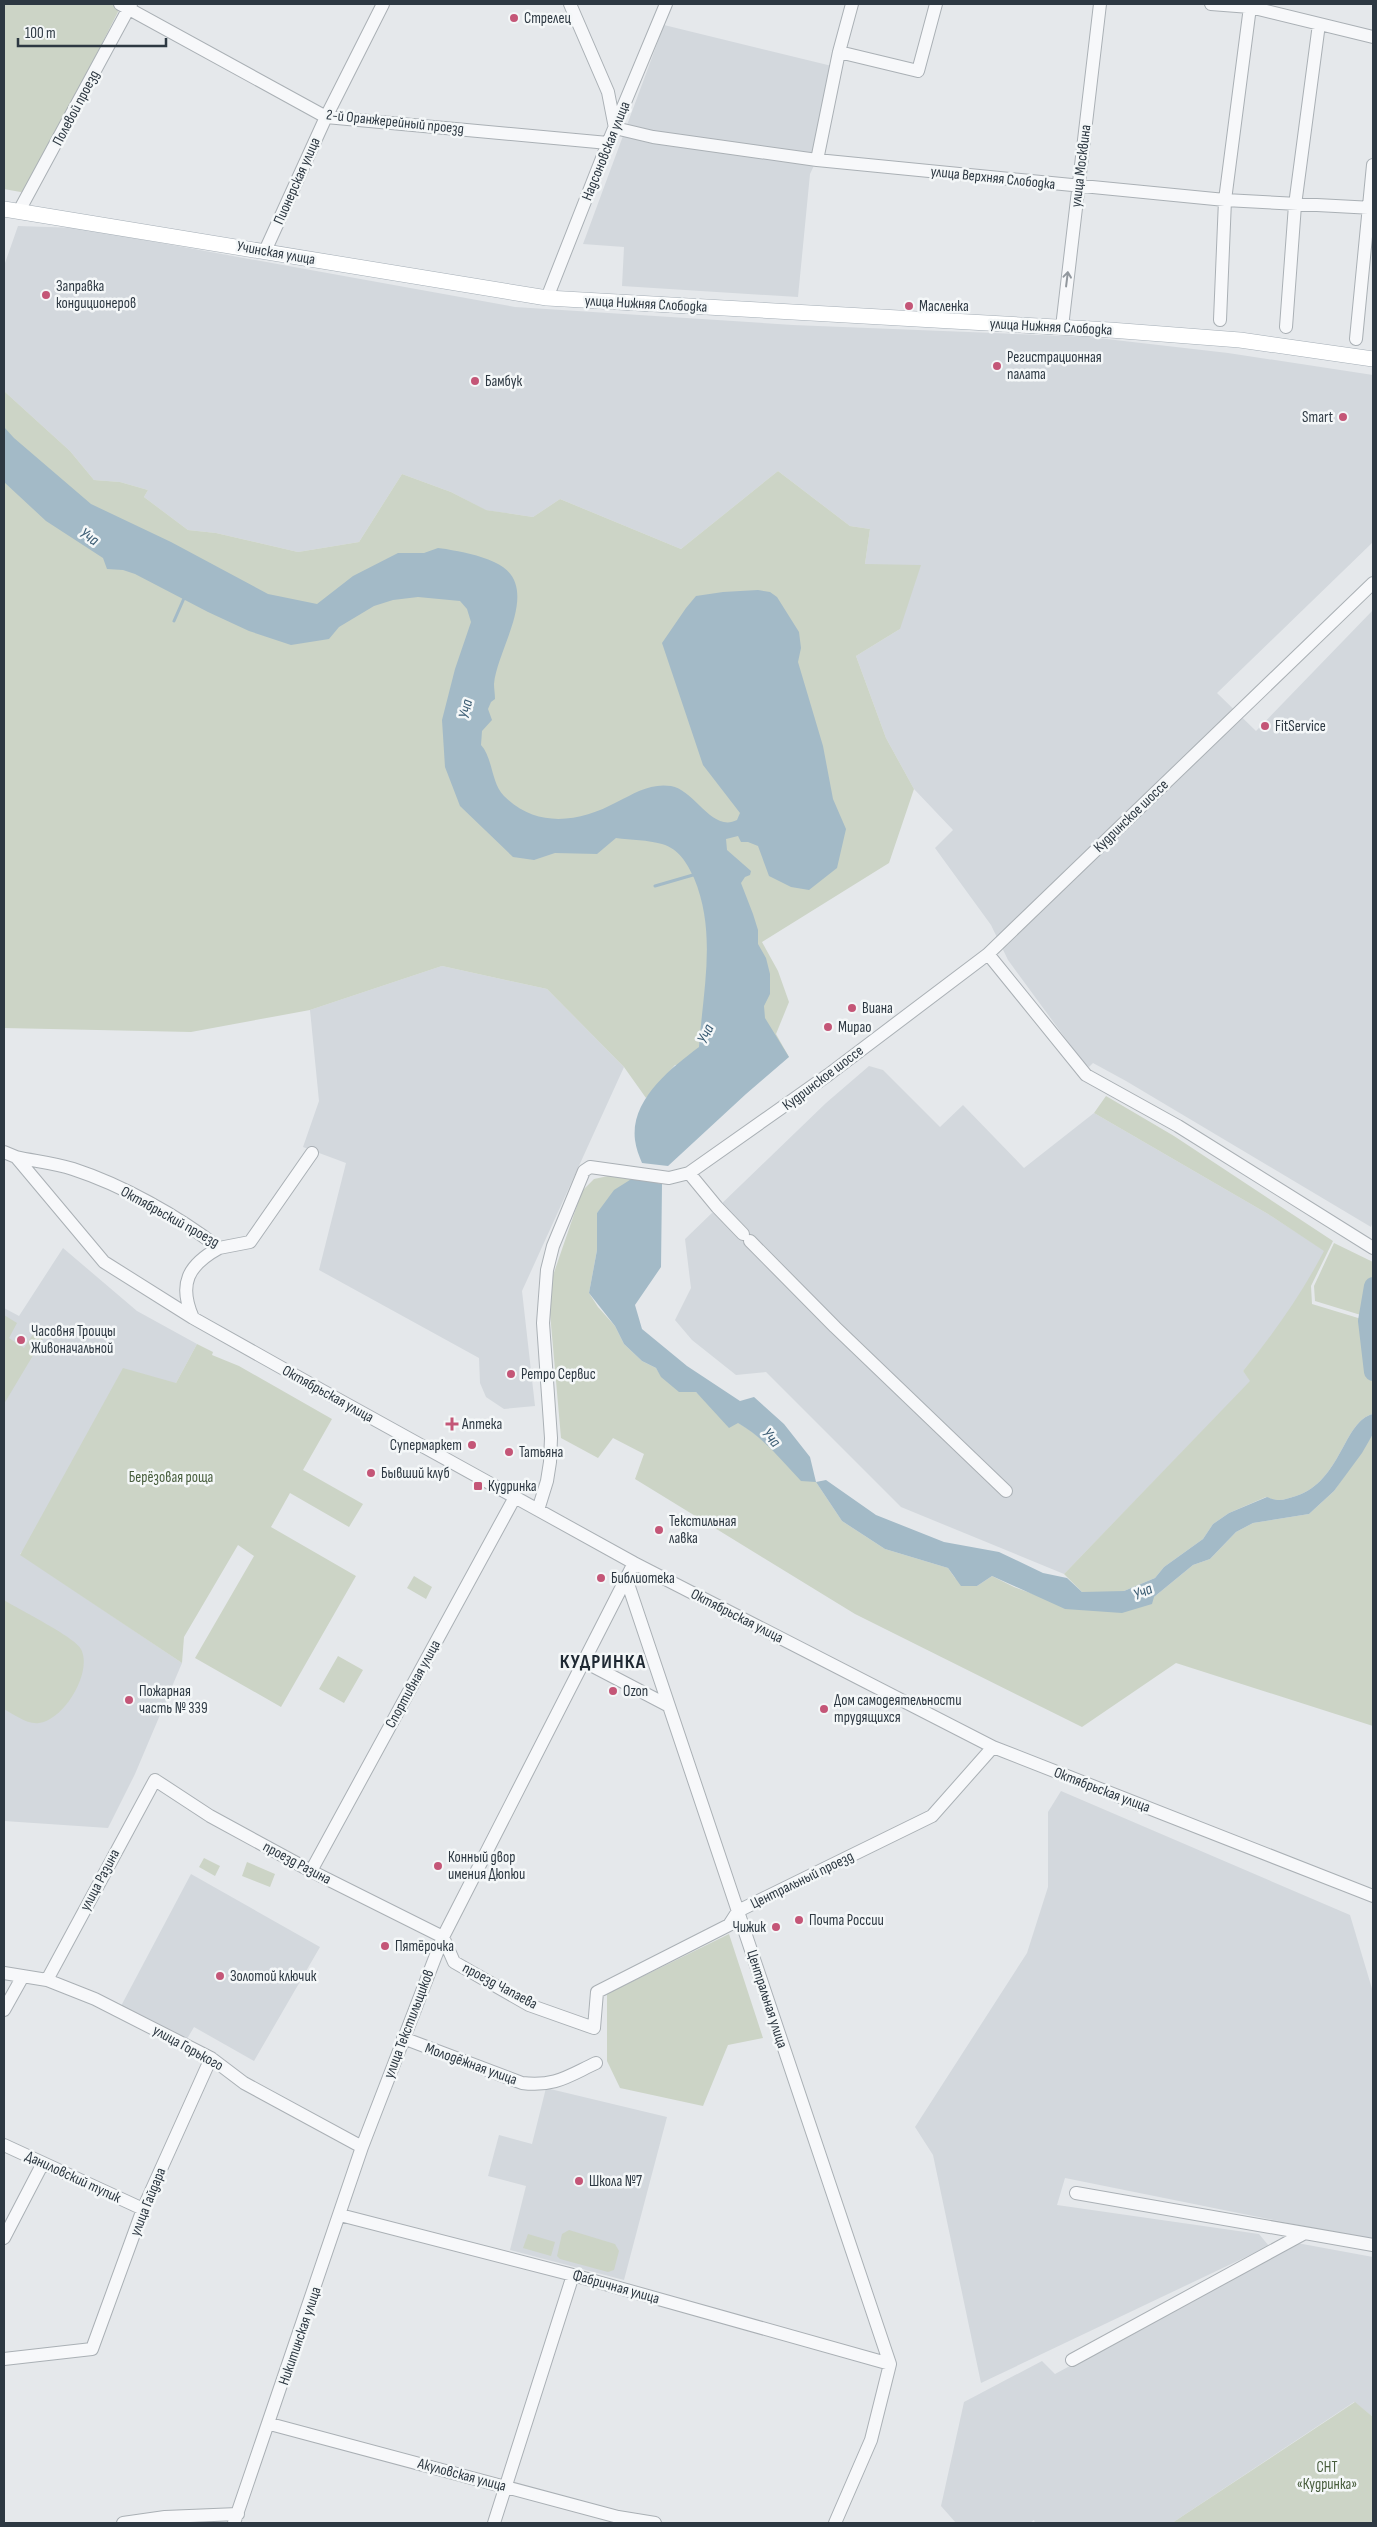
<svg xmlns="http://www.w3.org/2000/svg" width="1377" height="2527" viewBox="0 0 1377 2527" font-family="'Sofia Sans Condensed',sans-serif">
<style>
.built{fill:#d3d8dd}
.green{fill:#ccd4c6}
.water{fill:#a3bac7}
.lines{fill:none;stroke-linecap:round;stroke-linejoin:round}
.stream{stroke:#a3bac7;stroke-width:3}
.river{stroke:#a3bac7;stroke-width:18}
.minor-casing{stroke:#aab0b5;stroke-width:14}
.major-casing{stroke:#a5aeb6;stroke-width:16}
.minor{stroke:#f7f8fa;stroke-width:12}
.major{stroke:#fff;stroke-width:15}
.oneway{stroke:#92989e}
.poi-dot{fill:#c45677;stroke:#f4f7f8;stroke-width:2}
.labels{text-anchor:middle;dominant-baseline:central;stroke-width:5;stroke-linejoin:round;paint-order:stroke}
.poi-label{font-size:15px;fill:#2d3842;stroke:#f4f7f8;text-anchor:start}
.street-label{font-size:15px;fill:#2d3842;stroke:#f4f7f8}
.park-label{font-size:15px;fill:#475d3c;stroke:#f4f7f8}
.water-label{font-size:16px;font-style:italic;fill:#3b5c73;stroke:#f4f7f8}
.district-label{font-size:20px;font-weight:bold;letter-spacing:1px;fill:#1f2933;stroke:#f4f7f8}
</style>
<rect width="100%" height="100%" fill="#e5e8eb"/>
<path class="built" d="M664,25L836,67L818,157L810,174L798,297L622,286L624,247L583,244Z
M18,226L78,228L515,307L793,325L1089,337L1228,353L1373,375V542L1217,693L1256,731L1373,610V1221L1371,1227L1126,1081L1093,1063L1089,1067L1082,1061L1008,960L991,925L935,848L953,830L914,789L886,738L856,656L900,629L865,564L870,529L850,526L778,471L681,549L560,499L533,517L485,510L451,492L402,474L359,542L298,552L216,533L188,530L144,497L148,490L120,482L94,480L70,451L4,391V266Z
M442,966L547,989L624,1067L522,1291L535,1406L504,1409L486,1397L480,1383L479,1358L319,1270L346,1163L303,1147L319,1101L310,1010Z
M869,1066L883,1070L940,1127L963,1105L1024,1168L1094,1113L1268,1214L1325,1251L1302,1292L1272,1336L1243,1371L1251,1381L1064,1574L901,1507L766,1372L736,1375L692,1340L675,1320L691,1288L685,1239L826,1103Z
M63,1248L137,1311L197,1344L176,1383L20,1554L182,1663L135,1774L108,1828L4,1821V1308L19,1316Z
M1061,1791L1350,1915L1373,1992V2240L1065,2178L1057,2205L1259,2234L1269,2246L981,2383L933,2155L915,2127L1027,1953L1048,1887V1812Z
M191,1874L320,1947L254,2061L194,2027L187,2039L121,2006Z
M546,2088L667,2117L624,2280L510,2250L526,2186L488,2176L499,2135L532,2144Z
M1297,2243L1373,2257V2417L1354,2402L1172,2523H1035L1034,2520L1030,2523H956L941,2506L964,2402L1042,2361L1055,2374Z"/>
<path class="green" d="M4,4H122L26,193L4,189Z
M4,391L70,451L94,480L120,482L148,490L144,497L188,530L216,533L298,552L359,542L402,474L451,492L486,510L533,517L560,499L681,549L778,471L850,526L870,529L865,564L921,565L900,629L856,656L886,738L914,789L889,863L762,942L778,971L789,1002L776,1034L789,1057L675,1065L646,1098L624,1067L547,989L442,966L310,1010L191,1032L4,1028Z
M1106,1096L1174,1136L1333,1241L1311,1286L1312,1304L1368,1321L1373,1305V1414C1343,1421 1342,1481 1296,1496C1284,1500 1278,1502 1266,1497L1229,1513L1213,1524L1203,1539L1164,1567L1155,1578L1124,1591L1110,1593L1082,1592L1064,1574L1250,1381L1243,1371C1274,1333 1301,1295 1324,1251L1268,1214L1094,1113Z
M608,1176L633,1178L597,1213V1250L589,1293L598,1307L615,1326L624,1344L642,1361L656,1368L662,1377L696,1392L709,1404L751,1431L816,1482L842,1521L885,1549L948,1568L955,1578L977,1586L992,1576L1014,1587L1047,1599L1154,1597L1193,1565L1210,1559L1236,1532L1253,1523L1309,1514L1334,1491L1373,1434V1726L1176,1663L1082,1727L855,1614L635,1479L644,1454L613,1438L598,1458L561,1438L548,1290L582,1191L594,1179Z
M1334,1243L1373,1262V1285L1371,1284L1364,1316L1315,1301L1314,1286Z
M4,1315L17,1323L9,1338L24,1348L35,1331L44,1337L4,1404Z
M197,1344L213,1352L212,1355L239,1366L332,1419L303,1470L363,1504L349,1527L290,1493L271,1527L356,1576L281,1707L195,1658L254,1556L238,1545L184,1637L182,1663L20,1555L123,1368L176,1383Z
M414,1576L432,1587L426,1599L407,1588Z
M4,1600C18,1609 75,1637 81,1649C93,1672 64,1720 39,1723C28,1725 13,1714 4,1709Z
M338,1656L363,1670L344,1703L319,1689Z
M204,1858L220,1866L215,1876L199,1867Z
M247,1862L275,1874L270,1887L242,1876Z
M729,1934L763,2038L728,2045L703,2106L620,2088L607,2061V1994Z
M569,2230L615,2244L619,2251L614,2270L608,2272L560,2259L557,2256L562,2234Z
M528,2234L555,2242L551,2256L523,2248Z
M1355,2402L1373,2417V2523H1172Z"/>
<path class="water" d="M4,427L14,438L91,504L171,542L268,594L317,604L353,576L398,553H424L438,548L446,549C462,552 479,555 494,562C545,584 497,648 494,684C494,689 495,694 495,699L491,702L488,709L492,720L482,731L481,745C493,758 491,783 504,796C537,829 580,822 617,802C635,793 650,783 671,786C695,790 712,833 737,820L740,813L703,765L662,643L686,608L696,596L723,592L758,590L770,592L777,597L799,632L801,648L798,662L823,746L833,799L846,829L837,868L809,890L791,887L769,876L758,846L748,842H741L738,836L726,839L727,850L751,871L750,875L745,877L741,883L753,914L758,930V944L766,958L770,974V994L764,1006L765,1018L789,1057L746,1094L668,1166L642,1163C639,1156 636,1148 635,1140C630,1100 671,1068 699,1047C703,990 717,933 694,878C687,863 679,849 662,844C648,840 631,840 616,838L597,854L555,853L534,860L513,857L460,806L445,767L442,720L455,669L471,622L467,609L460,601L418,597L393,600L374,606L339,627L329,639L291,645L249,631L208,612L135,574L123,570L107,569L103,558L46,521L4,482Z
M633,1178L662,1184L661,1267L635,1305L642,1329L687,1366L740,1401L754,1397L784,1424L810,1457L816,1482L826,1480L876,1515L944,1542L999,1552L1043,1573L1067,1578L1082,1592L1124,1591L1155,1578L1164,1567L1203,1539L1213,1524L1229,1513L1267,1497C1278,1502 1284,1500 1296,1496C1342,1481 1343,1421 1373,1414V1434L1362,1453L1334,1491L1309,1514L1253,1523L1236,1532L1210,1559L1193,1565L1154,1597L1152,1604L1122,1613L1065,1609L992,1576L977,1586H961L948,1568L885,1549L842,1521L816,1482L801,1481C781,1460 764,1438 738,1423L729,1428L696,1392H679L661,1377L656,1368L642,1361L624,1344L615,1326L589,1293L597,1250V1213L614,1190Z"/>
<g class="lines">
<path class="stream" d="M174,621L185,596
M655,886L693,875"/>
<path class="river" d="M1373,1286L1367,1321L1373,1372"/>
<defs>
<path id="minor" d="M120,4L326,117L608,143
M570,4L608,92L615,128
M1211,4L1250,7L1373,37
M839,52L918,71L936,4
M615,128L653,137L817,160L1225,200L1373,208
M817,160L839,52L852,4
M19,211L131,4
M265,251L326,117L383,4
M547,298L608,143L666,4
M1220,320L1225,200L1250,7
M1062,327L1100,4
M1286,327L1295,205L1319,24
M1356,339L1373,165
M988,954L1086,1075L1178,1126L1373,1248
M4,1152L16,1157L104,1262L193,1318L323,1391L634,1563L993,1747L1373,1896
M16,1157C34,1161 55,1163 73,1169C122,1185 178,1216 219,1248L250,1242L312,1153
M689,1173L717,1207L743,1234
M750,1241L835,1327L1006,1491
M193,1318C178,1284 188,1265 219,1248
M538,1510L547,1481L550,1462L551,1438L543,1323L547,1270L553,1246L584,1171L590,1167L669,1178L689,1173L828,1075L988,954L1373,583
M626,1578L890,2364L871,2440L835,2523
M583,1661L669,1706
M311,1871L515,1497
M4,1973L47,1980L95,1999L211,2058L244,2083L362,2147
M47,1980L155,1780L210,1816L311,1871L443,1937L454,1962L529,2005L594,2028L597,1992L729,1925L738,1911L932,1816L993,1747
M4,2010L23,1976
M403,2038L522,2083C555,2087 568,2076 596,2063
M4,2145L143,2209
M1076,2193L1373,2245
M340,2215L573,2275L890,2364
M4,2238L43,2163
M4,2359L92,2349L143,2209L211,2058
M1072,2360L1303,2234
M270,2424L618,2517L655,2523
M123,2523L165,2517L238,2514
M234,2523L362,2147L443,1937L634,1563
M494,2523L573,2275"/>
<path id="major" d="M4,209L547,298L1110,330L1240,340L1373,359"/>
</defs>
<use href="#minor" class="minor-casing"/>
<use href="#major" class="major-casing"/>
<use href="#minor" class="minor"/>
<use href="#major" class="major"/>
</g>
<defs><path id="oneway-shaft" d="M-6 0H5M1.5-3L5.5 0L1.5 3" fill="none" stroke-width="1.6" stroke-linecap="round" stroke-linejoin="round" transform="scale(1.25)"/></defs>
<use class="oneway" href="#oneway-shaft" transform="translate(1067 279) rotate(-83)"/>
<g class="poi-dot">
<circle cx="514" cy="18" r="5"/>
<circle cx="46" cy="295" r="5"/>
<circle cx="909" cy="306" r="5"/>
<circle cx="997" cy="366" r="5"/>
<circle cx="475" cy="381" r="5"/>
<circle cx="1343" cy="417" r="5"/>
<circle cx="1265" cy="726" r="5"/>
<circle cx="852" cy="1008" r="5"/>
<circle cx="828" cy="1027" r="5"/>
<circle cx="21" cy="1340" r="5"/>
<circle cx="511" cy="1374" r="5"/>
<path d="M449.5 1416.5h5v5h5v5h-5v5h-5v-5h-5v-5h5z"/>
<circle cx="472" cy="1445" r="5"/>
<circle cx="509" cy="1452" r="5"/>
<circle cx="371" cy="1473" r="5"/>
<rect x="473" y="1481" width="10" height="10" rx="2.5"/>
<circle cx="659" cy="1530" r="5"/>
<circle cx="601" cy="1578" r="5"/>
<circle cx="613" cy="1691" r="5"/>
<circle cx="129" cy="1700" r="5"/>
<circle cx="824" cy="1709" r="5"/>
<circle cx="438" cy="1866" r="5"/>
<circle cx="799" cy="1920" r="5"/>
<circle cx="776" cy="1927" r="5"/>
<circle cx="385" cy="1946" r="5"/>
<circle cx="220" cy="1976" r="5"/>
<circle cx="579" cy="2181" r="5"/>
</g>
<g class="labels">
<g class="poi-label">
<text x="524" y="18">Стрелец</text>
<text x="56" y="286">Заправка<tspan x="56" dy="17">кондиционеров</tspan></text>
<text x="919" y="306">Масленка</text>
<text x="1007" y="357">Регистрационная<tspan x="1007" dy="17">палата</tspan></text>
<text x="485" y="381">Бамбук</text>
<text x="1333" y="417" text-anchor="end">Smart</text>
<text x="1275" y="726">FitService</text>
<text x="862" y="1008">Виана</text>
<text x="838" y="1027">Мирао</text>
<text x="31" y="1331">Часовня Троицы<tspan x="31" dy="17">Живоначальной</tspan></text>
<text x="521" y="1374">Ретро Сервис</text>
<text x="462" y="1424">Аптека</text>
<text x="462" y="1445" text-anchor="end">Супермаркет</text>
<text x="519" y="1452">Татьяна</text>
<text x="381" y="1473">Бывший клуб</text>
<text x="488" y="1486">Кудринка</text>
<text x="669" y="1521">Текстильная<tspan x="669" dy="17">лавка</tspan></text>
<text x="611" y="1578">Библиотека</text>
<text x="139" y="1691">Пожарная<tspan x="139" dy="17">часть № 339</tspan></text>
<text x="623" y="1691">Ozon</text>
<text x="834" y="1700">Дом самодеятельности<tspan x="834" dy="17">трудящихся</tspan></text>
<text x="448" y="1857">Конный двор<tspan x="448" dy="17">имения Дюпюи</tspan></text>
<text x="809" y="1920">Почта России</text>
<text x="766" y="1927" text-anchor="end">Чижик</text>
<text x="395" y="1946">Пятёрочка</text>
<text x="230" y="1976">Золотой ключик</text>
<text x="589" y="2181">Школа №7</text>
</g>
<g class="street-label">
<text transform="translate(76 108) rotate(-62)">Полевой проезд</text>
<text transform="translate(395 122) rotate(6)">2-й Оранжерейный проезд</text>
<text transform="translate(606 151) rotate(-68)">Надсоновская улица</text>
<text transform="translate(1081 166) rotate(-83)">улица Москвина</text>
<text transform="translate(993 178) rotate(6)">улица Верхняя Слободка</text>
<text transform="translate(297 181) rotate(-66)">Пионерская улица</text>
<text transform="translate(276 253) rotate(10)">Учинская улица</text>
<text transform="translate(646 304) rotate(3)">улица Нижняя Слободка</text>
<text transform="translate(1051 327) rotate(3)">улица Нижняя Слободка</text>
<text transform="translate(1131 816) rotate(-44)">Кудринское шоссе</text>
<text transform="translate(823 1078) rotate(-37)">Кудринское шоссе</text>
<text transform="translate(170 1217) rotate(29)">Октябрьский проезд</text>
<text transform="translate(328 1394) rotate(29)">Октябрьская улица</text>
<text transform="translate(737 1616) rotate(27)">Октябрьская улица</text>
<text transform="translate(413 1684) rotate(-61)">Спортивная улица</text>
<text transform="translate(1102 1790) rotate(21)">Октябрьская улица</text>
<text transform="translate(297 1863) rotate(28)">проезд Разина</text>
<text transform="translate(100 1880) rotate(-62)">улица Разина</text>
<text transform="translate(802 1880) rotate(-26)">Центральный проезд</text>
<text transform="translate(500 1986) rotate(28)">проезд Чапаева</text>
<text transform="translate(767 1999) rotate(72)">Центральная улица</text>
<text transform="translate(409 2024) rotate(-69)">улица Текстильщиков</text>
<text transform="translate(188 2048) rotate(29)">улица Горького</text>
<text transform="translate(471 2064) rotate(20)">Молодёжная улица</text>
<text transform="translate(73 2177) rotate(25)">Даниловский тупик</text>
<text transform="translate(148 2202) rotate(-68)">улица Гайдара</text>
<text transform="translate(616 2287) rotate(16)">Фабричная улица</text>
<text transform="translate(300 2336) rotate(-71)">Никитинская улица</text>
<text transform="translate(462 2475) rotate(15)">Акуловская улица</text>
</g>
<g class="park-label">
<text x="171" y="1477">Берёзовая роща</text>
<text x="1327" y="2467">СНТ<tspan x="1327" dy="17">«Кудринка»</tspan></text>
</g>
<g class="water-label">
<text transform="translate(89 537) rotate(34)">Уча</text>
<text transform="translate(466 709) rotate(-78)">Уча</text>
<text transform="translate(706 1034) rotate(-65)">Уча</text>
<text transform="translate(771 1438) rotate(49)">Уча</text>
<text transform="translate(1143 1592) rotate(-24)">Уча</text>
</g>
<g class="district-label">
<text x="603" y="1662">КУДРИНКА</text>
</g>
</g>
<rect width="1377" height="2527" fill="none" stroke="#2d3842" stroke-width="10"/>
<path d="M18 38v8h148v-8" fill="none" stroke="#2d3842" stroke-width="2.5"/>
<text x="25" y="38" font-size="15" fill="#2d3842" stroke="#f4f7f8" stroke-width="4" paint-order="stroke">100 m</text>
</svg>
